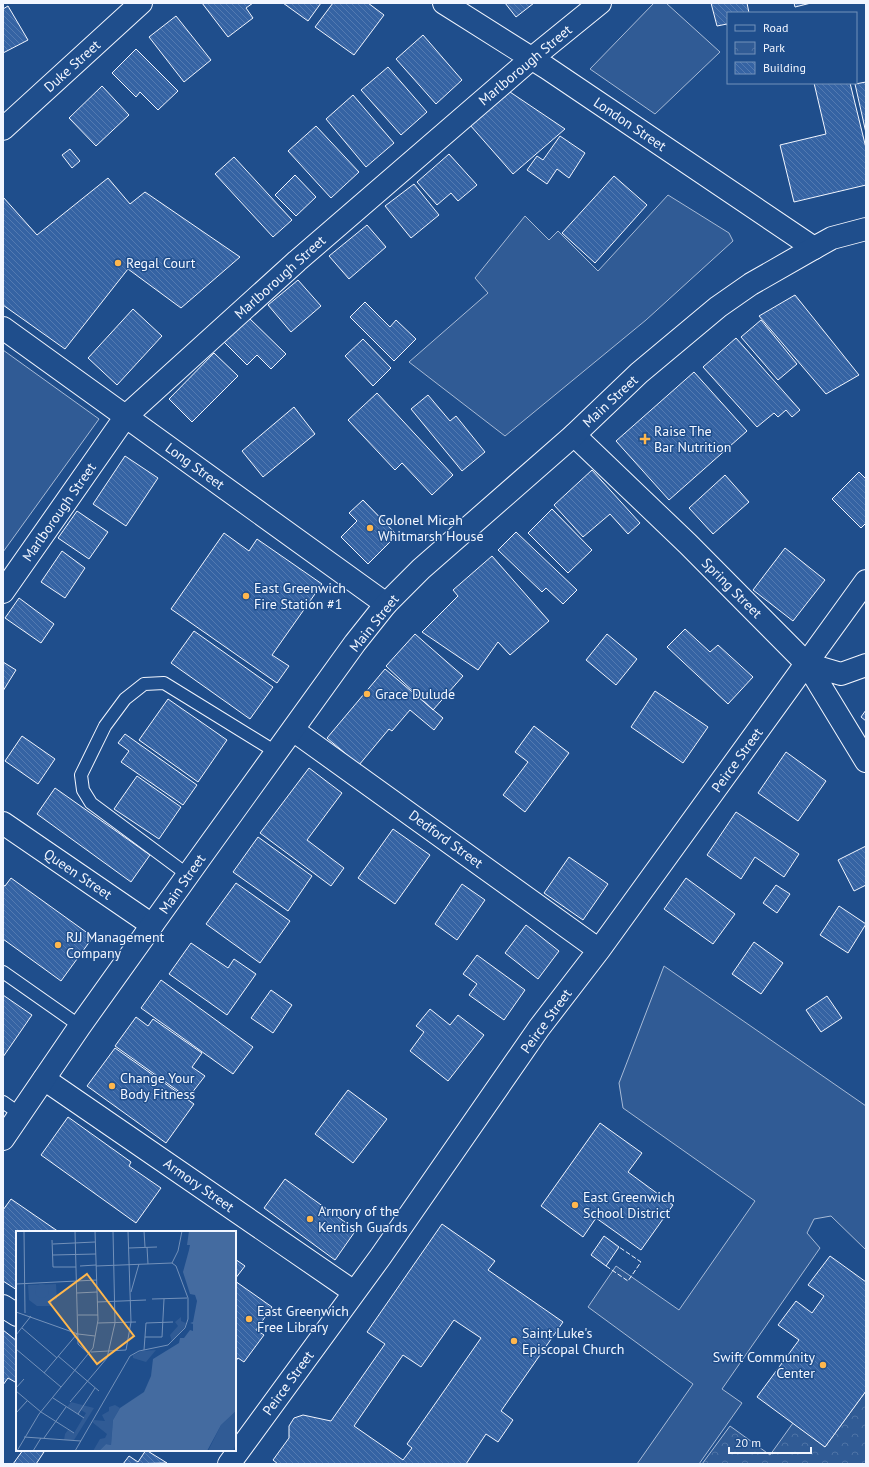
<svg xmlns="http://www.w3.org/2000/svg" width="869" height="1467" viewBox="0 0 869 1467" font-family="'PT Sans',sans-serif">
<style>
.park{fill:url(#park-crowns);stroke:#a8bbd7}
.pitch{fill:#305b95;stroke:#a8bbd7}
.building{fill:url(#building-back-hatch);stroke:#f2f6ff;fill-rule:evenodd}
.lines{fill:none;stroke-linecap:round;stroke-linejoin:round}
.lane-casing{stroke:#f2f6ff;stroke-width:14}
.street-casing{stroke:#f2f6ff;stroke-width:24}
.primary-casing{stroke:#f2f6ff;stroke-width:24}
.lane{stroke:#1f4e8c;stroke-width:12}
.street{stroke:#1f4e8c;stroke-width:22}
.primary{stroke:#1f4e8c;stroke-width:22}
.fence{stroke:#f2f6ff;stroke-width:1;stroke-dasharray:5 2;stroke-linecap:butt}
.poi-dot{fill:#ffb74d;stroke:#1f4e8c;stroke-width:1.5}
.labels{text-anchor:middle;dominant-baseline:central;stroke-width:3;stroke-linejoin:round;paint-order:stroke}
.street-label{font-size:14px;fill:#f2f6ff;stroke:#1f4e8c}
.poi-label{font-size:14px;fill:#f2f6ff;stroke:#1f4e8c;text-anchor:start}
.inset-road{fill:none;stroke:#7391ba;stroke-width:1}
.view{fill:#ffb74d;fill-opacity:0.15;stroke:#ffb74d;stroke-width:2}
.inset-edge{fill:none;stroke:#f2f6ff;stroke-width:2}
</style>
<defs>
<pattern id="park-crowns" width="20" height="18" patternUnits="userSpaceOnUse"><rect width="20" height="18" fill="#305b95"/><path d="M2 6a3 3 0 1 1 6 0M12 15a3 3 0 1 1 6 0" fill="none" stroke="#4e73a5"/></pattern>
<pattern id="building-back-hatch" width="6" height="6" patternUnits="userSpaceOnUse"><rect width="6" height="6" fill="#3563a3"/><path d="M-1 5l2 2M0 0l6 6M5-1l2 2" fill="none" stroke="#537ab1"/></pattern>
</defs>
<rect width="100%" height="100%" fill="#1f4e8c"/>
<path class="park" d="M866,1391V1464H702L730,1426L770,1455L793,1423L825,1447Z"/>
<path class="pitch" d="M654,3H666L720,52L655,114L590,69Z
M668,195L729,233L733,241L646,320L505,436L409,362L488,293L475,278L525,216L549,240L558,231L598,271Z
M3,350L99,419L3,552Z
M664,966L866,1106V1250L831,1216L814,1219L807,1233L820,1248L722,1389L742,1403L699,1464H637L693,1384L588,1307L616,1266L679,1310L755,1201L623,1108L619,1083Z"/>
<path class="building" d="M202,3H253L246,8L253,18L228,37Z
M283,3H321L308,21Z
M333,3H368L384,15L354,55L315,27Z
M505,3H534L516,17Z
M711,3H747L749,13H728V29L727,24L717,26Z
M794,3H811L795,7Z
M8,6L28,40L3,53V9Z
M176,16L211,60L184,82L149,37Z
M423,35L462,80L436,104L396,59Z
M136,49L178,91L158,110L140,92L136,97L112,73Z
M388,67L427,112L401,135L361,90Z
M866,82V133L855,84Z
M814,83H850L866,148V185L794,202L780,145L826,134Z
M102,86L129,115L96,146L69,118Z
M510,92L565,129L513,174L470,125Z
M353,95L394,143L366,167L326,119Z
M316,126L359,172L331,198L288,151Z
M560,136L585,153L569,178L557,169L547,184L527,170L537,156L543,160Z
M70,149L80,161L72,168L62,155Z
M449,154L477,185L458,201L451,193L437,205L417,182Z
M234,157L292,220L273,237L215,174Z
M295,175L316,197L296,216L275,195Z
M614,176L647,205L595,263L562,233Z
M108,178L130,204L145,192L240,257L181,308L128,269L65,349L3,305V197L37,235Z
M414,184L439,215L411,238L385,206Z
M367,225L386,247L349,279L329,256Z
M298,280L321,306L291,332L268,305Z
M795,295L859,375L826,394L759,316Z
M365,302L390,327L396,320L416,339L394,361L350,317Z
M133,309L162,336L117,385L88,358Z
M248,317L286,354L271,369L257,355L247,365L223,341Z
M761,320L797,364L778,380L741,337Z
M736,338L800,410L792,417L786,410L778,417L774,413L757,427L703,367Z
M363,339L391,368L373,386L345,356Z
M214,353L238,376L192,422L169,399Z
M694,372L747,431L669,500L616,441Z
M377,393L453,475L432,495L402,463L395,470L348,420Z
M428,395L450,421L456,416L485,452L462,471L411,409Z
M294,407L315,434L263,477L242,451Z
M125,456L158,478L126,526L93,504Z
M592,470L640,523L628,534L610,514L583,537L554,505Z
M859,472L866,479V523L861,528L832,499Z
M725,475L749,502L713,534L689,508Z
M363,500L397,535L368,564L341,537L357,521L349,513Z
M552,509L592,550L568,573L528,533Z
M77,511L108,532L89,559L58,538Z
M516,532L577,590L563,604L546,588L542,592L498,550Z
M224,533L249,551L257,539L322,584L272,655L289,666L277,683L171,609Z
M785,548L825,580L793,621L753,590Z
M62,551L85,568L65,598L41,582Z
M492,556L549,621L510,655L498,642L478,670L422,632L458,596L453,590Z
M19,598L54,624L41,643L5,618Z
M685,629L710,652L718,645L753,677L728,704L667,647Z
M194,631L273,687L250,719L171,663Z
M415,634L463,676L433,710L386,666Z
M607,634L637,659L616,685L586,660Z
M3,662L16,670L3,691Z
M385,669L443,718L434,730L410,710L392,731L389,729L359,765L327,738Z
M655,691L708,727L683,763L631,727Z
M168,699L227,740L198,782L139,740Z
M866,710V721L861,717Z
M534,726L569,753L525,812L503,795L528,762L515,752Z
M125,734L197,785L183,805L121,762L129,751L118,743Z
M22,736L55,759L38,784L5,761Z
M786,752L826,781L798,821L758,793Z
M309,768L342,793L307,840L344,868L331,886L260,833Z
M137,776L181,807L159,839L114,809Z
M55,788L150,855L131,882L37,814Z
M736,812L799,854L784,877L755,857L741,879L707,855Z
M393,829L430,855L395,904L358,878Z
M258,837L312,876L288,911L233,872Z
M866,846V885L854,891L838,860Z
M569,857L608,884L583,920L544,893Z
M11,878L93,937L61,981L3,939V885L5,886Z
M686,878L735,914L713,944L664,909Z
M236,883L290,921L260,963L206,924Z
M462,884L485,900L457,940L435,924Z
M776,885L790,894L777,913L763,903Z
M839,906L866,924L848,953L820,935Z
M526,925L559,951L538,979L505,953Z
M754,942L783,963L761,994L732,974Z
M191,943L228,968L234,959L256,974L227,1015L169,974Z
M477,955L525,990L504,1020L469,995L477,984L463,974Z
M161,980L253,1047L233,1074L141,1008Z
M271,990L292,1005L273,1033L251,1018Z
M3,995L32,1015L3,1057Z
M827,996L842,1018L821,1032L806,1010Z
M430,1009L450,1025L458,1015L484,1035L448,1081L410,1051L424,1032L416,1026Z
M136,1017L148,1026L153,1019L202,1053L192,1067L205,1076L188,1098L115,1046Z
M115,1048L194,1104L166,1143L87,1086Z
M348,1090L387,1119L353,1163L315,1134Z
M68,1117L131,1162L129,1166L161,1188L136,1223L41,1155Z
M600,1123L642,1153L628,1172L673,1205L641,1250L596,1218L583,1237L541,1206Z
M285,1179L356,1230L335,1260L264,1208Z
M11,1199L59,1232H17V1290L3,1281V1210Z
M442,1224L495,1261L488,1270L563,1322L501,1411L513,1420L498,1442L486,1434L466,1464H278L273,1460L289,1438V1426L294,1418L303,1415L331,1421L385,1344L367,1332ZM454,1320L481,1338L407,1444L412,1448L403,1460L354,1426L403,1355L421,1367Z
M604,1236L619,1247L606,1266L591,1255Z
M830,1256L866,1282V1391L825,1447L757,1397L799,1340L778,1325L796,1301L812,1313L824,1296L808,1285Z
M235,1259L245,1266L235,1279Z
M235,1281L272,1307L256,1330L264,1335L244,1362L238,1358L235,1362Z
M3,1330L17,1341V1379L15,1382L8,1378L3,1385Z
M23,1450H41L44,1452L36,1464H13Z
M146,1450L167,1463L123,1464L129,1456L138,1462Z"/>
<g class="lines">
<defs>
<path id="lane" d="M188,875L91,803L83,790L81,775L105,726L125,699L144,684L164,683L276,752
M3,972L80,1026
M3,1102L20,1114"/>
<path id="street" d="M444,3L547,68L814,248
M3,129L141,3
M3,328L386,604
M574,435L688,544L807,664L866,761
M3,592L126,416L297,261L531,59L600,3
M807,664L841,674L866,665
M293,730L599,950
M3,823L152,925
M44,1079L354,1292
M3,1306L17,1315
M229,1464L381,1256L539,1028L599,950L866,581"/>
<path id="primary" d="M3,1139L80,1026L200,858L355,643L386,604L421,569L574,435L639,373L718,307L751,284L814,248L832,238L866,229"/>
</defs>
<use href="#lane" class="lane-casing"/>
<use href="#street" class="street-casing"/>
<use href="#primary" class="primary-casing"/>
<use href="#lane" class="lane"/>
<use href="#street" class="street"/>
<use href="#primary" class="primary"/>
<path class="fence" d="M606,1266L628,1281L641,1262L619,1247"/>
</g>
<g class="poi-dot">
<circle cx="118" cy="263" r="4"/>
<path d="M643 433h4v4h4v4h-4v4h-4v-4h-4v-4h4z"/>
<circle cx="370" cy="528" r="4"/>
<circle cx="246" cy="596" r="4"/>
<circle cx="367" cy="694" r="4"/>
<circle cx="58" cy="945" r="4"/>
<circle cx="112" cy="1086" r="4"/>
<circle cx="575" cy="1205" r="4"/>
<circle cx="310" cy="1219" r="4"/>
<circle cx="249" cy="1319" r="4"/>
<circle cx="514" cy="1341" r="4"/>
<circle cx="823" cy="1365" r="4"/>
</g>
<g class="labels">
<g class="street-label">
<text transform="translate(525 65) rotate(-40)">Marlborough Street</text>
<text transform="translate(72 66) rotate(-42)">Duke Street</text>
<text transform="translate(630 124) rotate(34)">London Street</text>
<text transform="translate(280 277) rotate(-42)">Marlborough Street</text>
<text transform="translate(610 401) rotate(-43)">Main Street</text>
<text transform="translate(195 466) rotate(36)">Long Street</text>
<text transform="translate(59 512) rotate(-55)">Marlborough Street</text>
<text transform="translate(732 588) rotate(45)">Spring Street</text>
<text transform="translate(374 623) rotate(-51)">Main Street</text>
<text transform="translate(737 760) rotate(-54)">Peirce Street</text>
<text transform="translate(446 839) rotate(36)">Dedford Street</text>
<text transform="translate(78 874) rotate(34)">Queen Street</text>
<text transform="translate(182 884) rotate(-55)">Main Street</text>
<text transform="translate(546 1021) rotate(-54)">Peirce Street</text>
<text transform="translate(199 1185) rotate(35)">Armory Street</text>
<text transform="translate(288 1383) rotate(-54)">Peirce Street</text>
</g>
<g class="poi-label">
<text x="126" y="263">Regal Court</text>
<text x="654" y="431">Raise The<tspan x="654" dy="16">Bar Nutrition</tspan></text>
<text x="378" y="520">Colonel Micah<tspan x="378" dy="16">Whitmarsh House</tspan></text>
<text x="254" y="588">East Greenwich<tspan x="254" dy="16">Fire Station #1</tspan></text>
<text x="375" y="694">Grace Dulude</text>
<text x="66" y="937">RJJ Management<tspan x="66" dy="16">Company</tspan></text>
<text x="120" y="1078">Change Your<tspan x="120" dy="16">Body Fitness</tspan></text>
<text x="583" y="1197">East Greenwich<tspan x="583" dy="16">School District</tspan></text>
<text x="318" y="1211">Armory of the<tspan x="318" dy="16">Kentish Guards</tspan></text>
<text x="257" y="1311">East Greenwich<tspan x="257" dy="16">Free Library</tspan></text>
<text x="522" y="1333">Saint Luke's<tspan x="522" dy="16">Episcopal Church</tspan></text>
<text x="815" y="1357" text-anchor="end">Swift Community<tspan x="815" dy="16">Center</tspan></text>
</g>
</g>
<g transform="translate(16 1231)">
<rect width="220" height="220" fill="#1f4e8c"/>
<path d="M165,86V90L170,92L168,97L156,111L154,104L162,95L159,91ZM55,171L78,177L58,209H48L49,203L52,199L58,202L70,182L65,179L62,183L51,176ZM99,174L104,177L97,189L95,214L90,213L83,220H77L84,208L89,207L91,203L76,191L78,189L89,190L86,184L93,180V176ZM220,180V213L217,220H192L205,194Z" fill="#305b95"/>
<path d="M40,53L41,68L36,70V75H21L13,69L12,54ZM140,119L130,131L117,127V124L126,120Z" fill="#305b95"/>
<path d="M19 60a7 7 0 1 1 14 0a7 7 0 1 1-14 0Z" fill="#305b95"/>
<path d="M173,0H220V180L205,194L191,220H83L90,213L95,214L97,189L104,177L128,161L135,145L137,128L163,112L164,107H168L174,99L177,100V93L174,92L177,91L181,70L179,64L174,63L167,41L173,19L174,14H171Z" fill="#446ba0"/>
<path class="inset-road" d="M8,0L9,82M59,0L62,113L72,122M128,0L129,16M36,9L37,36H60M37,13L79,11M131,16L132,33M113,17L141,16M37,24L80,23M64,35L80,34M80,35L156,32M0,53L81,49M115,61L123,33M61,62L81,61M136,68L171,67M81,71L130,69M0,81L62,103L79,105M62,84H82M82,92L120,91M6,97L41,127M0,104L15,85M129,106H146L148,68M0,118L45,156M128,119L130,92L157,91M75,121L110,119L115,91L112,0M42,125L83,160M28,142L61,103M0,157L8,148M0,160L25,181L58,202M37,167L68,187M54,171L91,127L99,92L97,0M0,182L11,170M62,183L79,157M8,206L65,210M28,207L50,176M1,220L23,183L77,117L82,89L79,0M17,220L25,207M59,220L114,125L123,120L152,114L169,97L172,88V67L160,35L156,32L162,20L166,0"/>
<path class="view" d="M71,43L118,105L81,133L33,71Z"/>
<rect width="220" height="220" class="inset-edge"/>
</g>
<rect width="869" height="1467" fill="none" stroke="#f2f6ff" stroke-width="8"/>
<rect x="727" y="12" width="130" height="72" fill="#1f4e8c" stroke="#7391ba"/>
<rect x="735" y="25" width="20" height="6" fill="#1f4e8c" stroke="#7391ba"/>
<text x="763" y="32" font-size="12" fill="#f2f6ff">Road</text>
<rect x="735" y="42" width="20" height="12" fill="url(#park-crowns)" stroke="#7391ba"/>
<text x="763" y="52" font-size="12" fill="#f2f6ff">Park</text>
<rect x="735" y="62" width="20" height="12" fill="url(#building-back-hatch)" stroke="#7391ba"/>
<text x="763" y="72" font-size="12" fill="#f2f6ff">Building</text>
<path d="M729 1447v6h82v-6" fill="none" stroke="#f2f6ff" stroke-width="2"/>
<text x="735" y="1447" font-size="12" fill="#f2f6ff" stroke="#1f4e8c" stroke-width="3" paint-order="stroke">20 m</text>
</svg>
